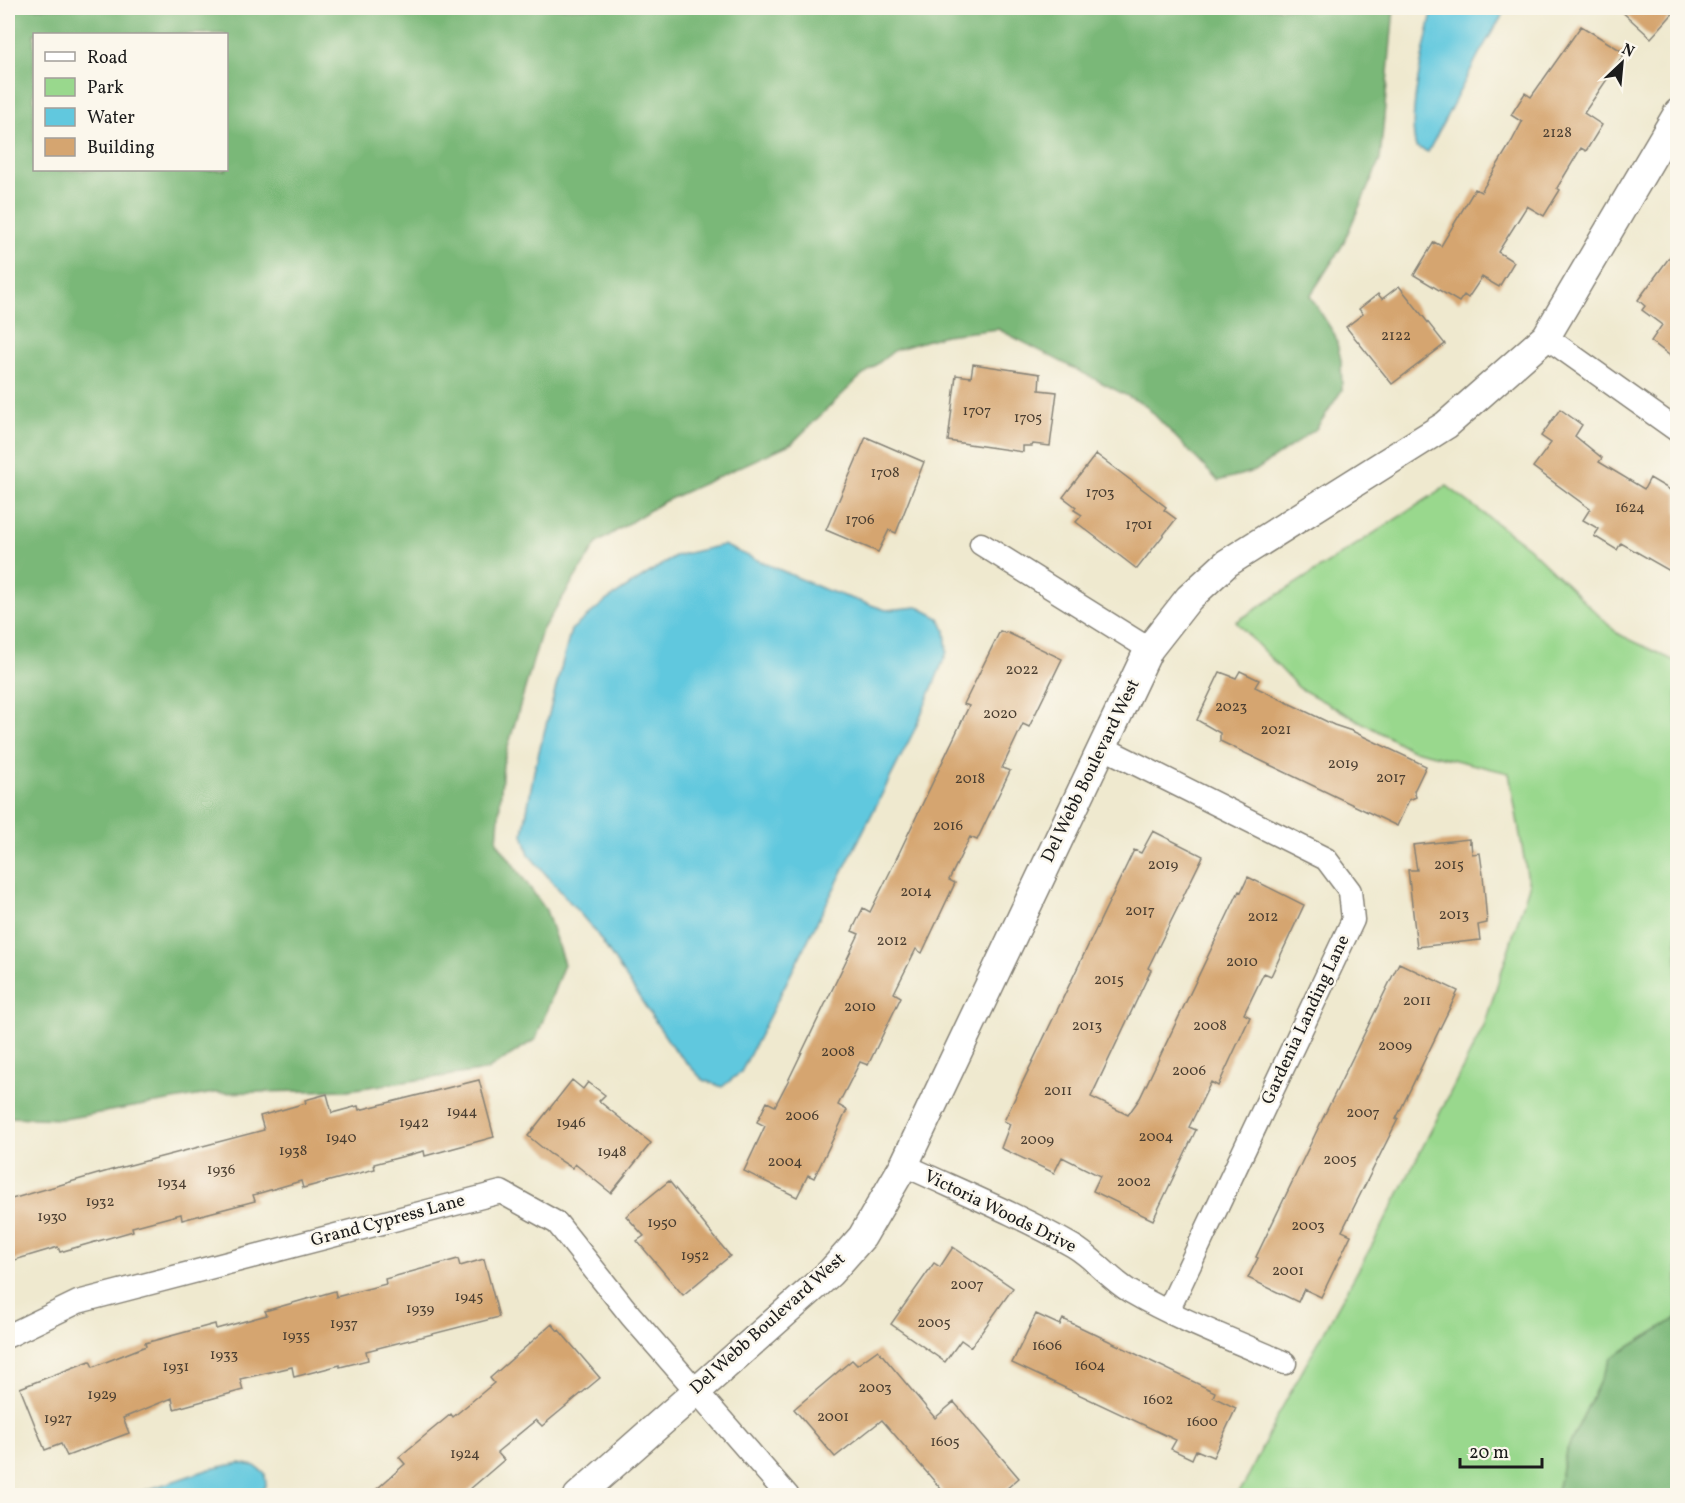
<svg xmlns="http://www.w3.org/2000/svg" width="1685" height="1503" viewBox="0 0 1685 1503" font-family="Vollkorn,serif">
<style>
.green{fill:#99d88d;stroke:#5a7a54;stroke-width:1.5}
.forest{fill:#7ab878;stroke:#4b6a4a;stroke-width:1.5;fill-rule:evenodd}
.water{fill:#61c8de;stroke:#3e727d;stroke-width:1.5}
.building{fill:#d5a570}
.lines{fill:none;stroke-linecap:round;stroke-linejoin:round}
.minor-casing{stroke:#868276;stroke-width:25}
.tertiary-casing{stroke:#868276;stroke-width:31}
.minor{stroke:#fff;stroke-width:22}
.tertiary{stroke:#fff;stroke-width:28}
.labels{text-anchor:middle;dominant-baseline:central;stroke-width:5;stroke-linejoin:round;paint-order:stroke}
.number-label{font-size:15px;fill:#4a3e31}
.street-label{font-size:18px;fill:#1c1c1c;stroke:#fbf7ec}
</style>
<rect width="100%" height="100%" fill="#fbf7ec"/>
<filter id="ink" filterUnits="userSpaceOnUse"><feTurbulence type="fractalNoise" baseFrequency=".0167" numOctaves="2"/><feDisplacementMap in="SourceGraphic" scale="12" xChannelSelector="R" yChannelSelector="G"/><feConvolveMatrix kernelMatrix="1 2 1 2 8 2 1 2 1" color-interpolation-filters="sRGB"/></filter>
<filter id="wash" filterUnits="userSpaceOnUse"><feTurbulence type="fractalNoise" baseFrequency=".008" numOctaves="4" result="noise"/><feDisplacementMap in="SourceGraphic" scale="24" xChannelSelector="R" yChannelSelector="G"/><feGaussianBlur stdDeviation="1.35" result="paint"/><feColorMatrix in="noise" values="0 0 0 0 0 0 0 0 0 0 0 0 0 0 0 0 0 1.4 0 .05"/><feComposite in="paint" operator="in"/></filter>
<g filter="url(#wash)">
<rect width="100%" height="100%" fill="#efe9cf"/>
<path class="green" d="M1447,486L1528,547L1618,634L1677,662V1318L1611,1358L1566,1452L1556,1495L1235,1496L1244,1485L1279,1413L1382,1227L1484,1026L1529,886L1509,773L1410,749L1299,688L1236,622Z"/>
<path class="forest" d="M8,8H1394L1380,160L1342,246L1310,296L1335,335L1341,360L1342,390L1316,429L1255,471L1218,481L1145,405L998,329L945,335L895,350L857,380L792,443L661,503L597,543L542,630L503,764L497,842L546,910L564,964L536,1039L487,1070L348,1090L214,1093L64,1119L8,1117ZM34,34H226V170H34Z
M1677,1318V1495H1556L1566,1452L1611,1358Z"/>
<path class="water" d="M1433,8H1507L1480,52L1428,152L1416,147C1406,116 1426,42 1433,8Z
M723,545L826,590L886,610L918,607L939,618L945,630L947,652L915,729L741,1072L722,1087L703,1080L673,1048L595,931L529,855L523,834L534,771L571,630L607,600L675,556Z
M240,1463L255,1466L265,1474L266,1485L258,1495H132L210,1469Z"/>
<g id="blocks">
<path class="building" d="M1618,8H1677V9L1651,38Z
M1581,26L1625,53L1584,113L1602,125L1586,151L1581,148L1557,188L1560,190L1544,216L1527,206L1498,252L1514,262L1499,287L1482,277L1468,298L1464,295L1459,302L1414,275L1434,242L1441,246L1475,189L1481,192L1512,141L1522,122L1511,115L1525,93L1531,97Z
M1677,247V361L1651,341L1662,325L1642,310L1645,306L1638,300Z
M1399,286L1445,344L1392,384L1346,327L1363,314L1359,309L1378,294L1382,299Z
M973,364L1040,374L1039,390L1057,392L1050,446L1033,444L1032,446H1023V452L948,441L956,375L971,377Z
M1560,409L1582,425L1575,436L1602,458L1599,462L1644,489L1650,478L1677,494V575L1621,543L1617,550L1594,536L1599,529L1583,520L1590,509L1533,467L1551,443L1541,436Z
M866,437L924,462L896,533L889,530L878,552L826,530Z
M1096,454L1166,507L1164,510L1176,519L1137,569L1076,522L1082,515L1074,510L1076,507L1063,497Z
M1000,631L1005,633L1006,632L1062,659L1029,727L1023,724L1002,768L1010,771L977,840L970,837L949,880L955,883L922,953L916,949L894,993L901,997L868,1065L860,1062L838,1105L847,1110L814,1178L808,1175L797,1197L744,1171L765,1126L757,1122L767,1102L775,1106L788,1081L859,934L852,931L863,908L870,912L890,872L969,706L964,704Z
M1240,671L1259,680L1255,687L1334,725L1352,731L1426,766L1414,791L1416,797L1409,800L1397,826L1220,741V733L1197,720L1220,672L1236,678Z
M1153,831L1203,856L1148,968L1151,970L1091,1097L1128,1115L1140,1098L1239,891L1241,892L1248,877L1304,905L1271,976L1264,973L1244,1014L1250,1017L1218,1086L1211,1082L1189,1127L1196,1130L1153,1220L1093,1191L1100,1176L1062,1157L1054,1173L1001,1148L1010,1124L1004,1121L1134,850L1141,853Z
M1469,839V843L1471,842L1472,854L1480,853L1483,875L1487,923L1478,925L1480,940L1417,947L1408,870H1417L1413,845Z
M1399,963L1458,991L1396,1119H1398L1342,1231L1351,1235L1321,1297L1304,1289L1298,1302L1248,1278L1258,1258L1256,1257L1323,1118Z
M479,1080L494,1137L425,1156L424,1151L374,1164L375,1169L303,1188L301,1181L253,1195L255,1201L182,1220L181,1214L132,1227L133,1231L60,1252L58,1247L8,1262V1200L115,1169L264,1130L260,1116L306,1103L305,1100L327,1094L332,1113L358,1106L359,1110Z
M572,1080L583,1089L588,1082L605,1095L599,1101L651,1143L611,1193L575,1164L572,1168L550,1154L528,1136Z
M669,1181L730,1256L683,1295L637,1241L644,1236L626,1216Z
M953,1247L1013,1288L971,1347L961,1340L945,1362L891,1324L934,1263L940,1267Z
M458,1259L460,1266L484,1259L499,1317L366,1351L368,1360L340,1367V1365L294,1377L292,1367L240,1379L243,1390L174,1409L172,1398L123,1418L129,1433L67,1456L61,1444L45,1450L20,1388L90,1361L93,1367L146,1346L145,1343L215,1324L216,1329L267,1315L265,1311L335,1291L336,1297L386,1284L385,1279Z
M1036,1314L1060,1325L1063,1319L1082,1328L1215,1392L1213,1397L1236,1408L1213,1457L1196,1450L1192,1459L1171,1449L1176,1440L1012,1363Z
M552,1324L558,1331L559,1330L600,1378L542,1426L536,1420L497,1452L504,1460L462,1496H369L405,1464L399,1457L451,1414L453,1417L494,1383L490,1378Z
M878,1350L935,1418L954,1402L1019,1478L998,1496H947L882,1420L835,1457L794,1409L852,1360L857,1365Z"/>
</g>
</g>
<g filter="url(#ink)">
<use href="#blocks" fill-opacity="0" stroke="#868276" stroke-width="1.5"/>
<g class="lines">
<defs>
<path id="minor" d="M1546,337L1678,431
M981,544L1149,649
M1102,747L1326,859L1350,891L1353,920L1168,1311
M904,1165C960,1191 1019,1215 1073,1246C1094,1258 1109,1279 1131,1292C1179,1320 1233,1340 1285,1363
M8,1336L78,1302L501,1192L557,1223L631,1316L788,1496"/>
<path id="tertiary" d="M578,1496L830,1273L862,1237L904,1165L1149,649L1189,598L1227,563L1446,425L1546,337L1678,113"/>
</defs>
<use href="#minor" class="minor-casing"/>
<use href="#tertiary" class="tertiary-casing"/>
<use href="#minor" class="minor"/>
<use href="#tertiary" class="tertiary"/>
</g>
</g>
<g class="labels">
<g class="number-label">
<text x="1557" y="133">2128</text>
<text x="1396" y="336">2122</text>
<text x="977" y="411">1707</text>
<text x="1028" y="418">1705</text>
<text x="885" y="473">1708</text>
<text x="1100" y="493">1703</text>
<text x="1630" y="508">1624</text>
<text x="860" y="520">1706</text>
<text x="1139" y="525">1701</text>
<text x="1022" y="670">2022</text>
<text x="1231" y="707">2023</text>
<text x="1000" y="714">2020</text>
<text x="1276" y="730">2021</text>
<text x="1343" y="764">2019</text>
<text x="1391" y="778">2017</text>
<text x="970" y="779">2018</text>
<text x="948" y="826">2016</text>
<text x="1163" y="865">2019</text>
<text x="1449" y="865">2015</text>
<text x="916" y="892">2014</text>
<text x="1140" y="911">2017</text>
<text x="1454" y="915">2013</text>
<text x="1263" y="917">2012</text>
<text x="892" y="941">2012</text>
<text x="1242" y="962">2010</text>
<text x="1109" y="980">2015</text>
<text x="1417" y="1001">2011</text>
<text x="860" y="1007">2010</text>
<text x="1087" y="1026">2013</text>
<text x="1210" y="1026">2008</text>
<text x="1395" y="1046">2009</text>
<text x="838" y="1052">2008</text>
<text x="1189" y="1071">2006</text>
<text x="1058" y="1091">2011</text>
<text x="462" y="1112">1944</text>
<text x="1363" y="1113">2007</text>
<text x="802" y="1116">2006</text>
<text x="414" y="1123">1942</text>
<text x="571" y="1123">1946</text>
<text x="1156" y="1137">2004</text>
<text x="341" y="1138">1940</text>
<text x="1037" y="1140">2009</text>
<text x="293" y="1151">1938</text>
<text x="612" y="1152">1948</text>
<text x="1340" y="1160">2005</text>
<text x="785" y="1162">2004</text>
<text x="221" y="1170">1936</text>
<text x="1134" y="1182">2002</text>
<text x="172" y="1183">1934</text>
<text x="100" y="1202">1932</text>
<text x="52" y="1217">1930</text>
<text x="662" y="1223">1950</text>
<text x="1308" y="1226">2003</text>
<text x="695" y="1256">1952</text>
<text x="1288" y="1271">2001</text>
<text x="967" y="1285">2007</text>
<text x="469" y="1297">1945</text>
<text x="420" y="1309">1939</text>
<text x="934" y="1323">2005</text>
<text x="344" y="1324">1937</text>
<text x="296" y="1336">1935</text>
<text x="1047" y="1346">1606</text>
<text x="224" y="1355">1933</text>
<text x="1090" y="1366">1604</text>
<text x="176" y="1367">1931</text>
<text x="875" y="1388">2003</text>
<text x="102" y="1395">1929</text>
<text x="1158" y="1400">1602</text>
<text x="833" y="1417">2001</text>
<text x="58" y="1419">1927</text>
<text x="1202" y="1422">1600</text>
<text x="945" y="1442">1605</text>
<text x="465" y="1454">1924</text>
</g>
<g class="street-label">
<text transform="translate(1091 771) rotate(-64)">Del Webb Boulevard West</text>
<text transform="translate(1306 1020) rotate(-65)">Gardenia Landing Lane</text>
<text transform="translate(1000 1212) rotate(26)">Victoria Woods Drive</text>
<text transform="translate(388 1221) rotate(-15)">Grand Cypress Lane</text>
<text transform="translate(768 1324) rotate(-42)">Del Webb Boulevard West</text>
</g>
</g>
<rect width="1685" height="1503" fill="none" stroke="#fbf7ec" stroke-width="30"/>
<rect x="33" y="33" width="195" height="138" fill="#fbf7ec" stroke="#a29f99" stroke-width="1.5"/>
<rect x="45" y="52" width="30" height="9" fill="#ffffff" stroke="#a29f99" stroke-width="1.5"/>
<text x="87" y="63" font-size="18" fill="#1c1c1c">Road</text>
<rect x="45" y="78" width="30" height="18" fill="#99d88d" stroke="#a29f99" stroke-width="1.5"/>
<text x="87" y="93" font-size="18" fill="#1c1c1c">Park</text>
<rect x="45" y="108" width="30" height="18" fill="#61c8de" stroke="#a29f99" stroke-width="1.5"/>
<text x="87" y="123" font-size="18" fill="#1c1c1c">Water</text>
<rect x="45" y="138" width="30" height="18" fill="#d5a570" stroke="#a29f99" stroke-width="1.5"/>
<text x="87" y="153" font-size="18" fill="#1c1c1c">Building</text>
<g transform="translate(1622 63) rotate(26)" stroke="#fbf7ec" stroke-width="4.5" paint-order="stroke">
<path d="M0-4.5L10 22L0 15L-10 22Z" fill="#1c1c1c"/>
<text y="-9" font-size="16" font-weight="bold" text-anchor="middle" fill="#1c1c1c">N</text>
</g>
<path d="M1460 1458v9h82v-9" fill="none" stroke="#1c1c1c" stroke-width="3"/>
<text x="1469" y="1458" font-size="18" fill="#1c1c1c" stroke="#fbf7ec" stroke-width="4.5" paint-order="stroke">20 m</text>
</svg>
